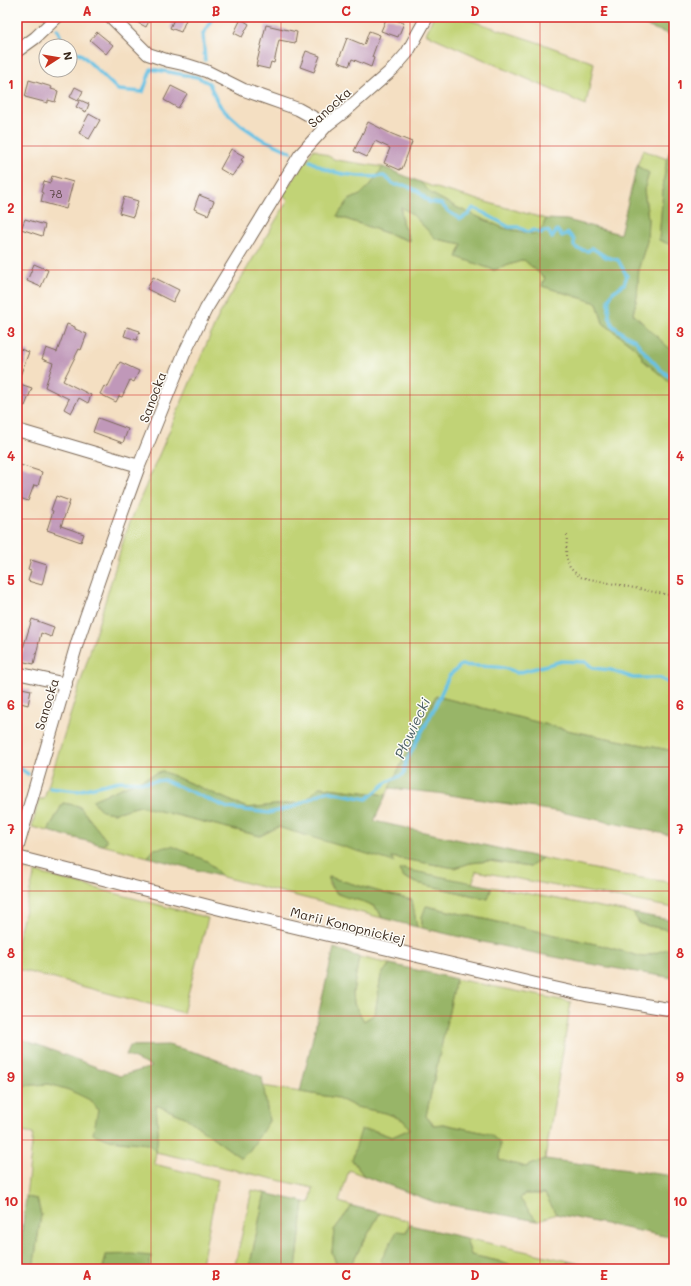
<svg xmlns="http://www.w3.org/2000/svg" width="691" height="1286" viewBox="0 0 691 1286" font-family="Mali,sans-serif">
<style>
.green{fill:#c1d376;stroke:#7e7e4a}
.forest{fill:#98b567;stroke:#6a7042}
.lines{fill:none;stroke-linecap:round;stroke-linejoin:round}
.stream{stroke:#67c2e5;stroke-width:3.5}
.building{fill:#c098b9}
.minor-casing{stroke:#7c6957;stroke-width:14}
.path{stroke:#7c6957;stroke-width:2;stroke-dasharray:1 3;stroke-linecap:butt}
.minor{stroke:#fff;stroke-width:12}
.grid{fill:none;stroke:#d62828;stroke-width:1;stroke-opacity:0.55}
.labels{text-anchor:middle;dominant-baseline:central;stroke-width:3;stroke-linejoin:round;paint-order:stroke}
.number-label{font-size:11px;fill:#5c4645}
.street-label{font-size:13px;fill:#3b2a1e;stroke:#fdfcf7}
.water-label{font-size:14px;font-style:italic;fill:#4a5f64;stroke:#fdfcf7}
.neatline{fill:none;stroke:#d62828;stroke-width:1.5}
.grid-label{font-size:13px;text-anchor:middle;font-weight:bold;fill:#d62828}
</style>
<rect width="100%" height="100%" fill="#fdfcf7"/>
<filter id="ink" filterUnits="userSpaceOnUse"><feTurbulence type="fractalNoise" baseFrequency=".025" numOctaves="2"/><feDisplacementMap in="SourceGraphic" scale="8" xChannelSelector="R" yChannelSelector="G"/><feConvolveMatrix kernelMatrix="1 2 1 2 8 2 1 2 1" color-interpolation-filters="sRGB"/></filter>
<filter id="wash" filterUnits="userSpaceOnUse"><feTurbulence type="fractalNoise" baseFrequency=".012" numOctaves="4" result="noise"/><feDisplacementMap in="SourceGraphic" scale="16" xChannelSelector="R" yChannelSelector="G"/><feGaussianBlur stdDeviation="0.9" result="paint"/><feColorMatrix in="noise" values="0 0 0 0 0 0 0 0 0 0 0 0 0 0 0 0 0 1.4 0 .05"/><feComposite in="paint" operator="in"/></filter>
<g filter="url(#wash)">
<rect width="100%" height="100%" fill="#f4dfc2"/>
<path class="green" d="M433,17H460L543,44L594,63L586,105L426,34Z
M314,149L336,160L383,167L372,183L360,195L349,200L337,216L409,241L402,222L401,206L412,214L436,239L463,244L458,257L494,270L524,260L545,278L542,286L597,303L603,323L638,350L644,361L674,386V751L571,731L436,696L386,795L320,787L304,802L247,808L162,771L93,801L102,811L114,813L140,806L260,836L278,827L393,861L391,857L455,868L470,863L489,861L530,867L542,858L623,875L674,883V908L476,871L472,884L403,869L399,870L403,877L417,883L488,899L492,887L633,913L640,924L674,931V947L642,957L604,946L427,906L422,917V928L417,927L412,900L387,894L329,877V885L337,894L368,903L378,910L382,918L223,877L207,861L154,849L148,857L102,845L107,841L79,806L63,803L48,831L32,827L39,799H44L86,665L126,532L219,315L288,200L283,194Z
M643,150L667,159L664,178L659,240L674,246V351L668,347L633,314L637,297L639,267L647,241L648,218L644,190L649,173L637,166Z
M420,182L436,188L546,219L542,228L534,234L503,228L456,207L432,194Z
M35,872L208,918L183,1013L17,969V941Z
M359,957L390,964L381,975L375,1014L364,1021L354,1004L353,992Z
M456,979L571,1002L545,1159L526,1167L499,1160L490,1134L443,1124L434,1125L426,1116Z
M49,1084C60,1087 86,1094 93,1103C101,1113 105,1128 110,1140L149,1144L156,1151L158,1132L156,1105L185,1117L241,1158L269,1121L263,1086L338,1098L356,1107L386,1113L403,1120L410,1129L392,1137L373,1130L352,1160L364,1176L349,1170L339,1202L352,1206L334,1230L332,1252L338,1269H298L296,1268L304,1202L310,1203L313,1188L156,1152L154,1164L218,1180L201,1269H149L151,1256L106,1255L103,1269H33L41,1215L37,1199L26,1197L33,1134L17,1131V1086Z
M252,1190L265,1193L249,1269H234Z
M524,1194H545L556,1214L537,1221L520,1199Z
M380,1213L409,1221C411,1232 389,1251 381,1260L387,1269H353L350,1266Z
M466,1238L568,1261L565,1269H519L498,1261L471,1255Z"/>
<path class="forest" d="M621,17H674V36Z
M674,139V246L659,240L664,178L667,159Z
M637,166L649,173L644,190L648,218L647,241L639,267L637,297L633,314L668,347L674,351V386L644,361L638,350L603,323L597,303L542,286L545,278L524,260L494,270L457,257L462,244L436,239L412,214L401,207L402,222L410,241L337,216L349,200L360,195L372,183L383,167L420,182L432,194L456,207L503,228L534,234L542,228L546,219L567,220L620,234Z
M436,696L571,731L674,751V836L561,812L437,793L389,788Z
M162,771L247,808L304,802L319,787L386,795L374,821L542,858L530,867L489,861L470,863L455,868L391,857L394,862L278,827L260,836L140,806L114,813L102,811L92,800Z
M63,803L79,806L107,841L102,845L48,831Z
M172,846L207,861L223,877L148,857L154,849Z
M403,869L492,887L488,899L417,883L403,877L399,870Z
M329,877L387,894L412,900L417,927L382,918C381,916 380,912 378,910C363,894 330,904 329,877Z
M426,906L604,946L642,957L674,947V978C589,965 506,948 422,928V917Z
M633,913L674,921V931L640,924Z
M334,948L359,957L353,992L354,1004L364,1021L375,1014L381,975L390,964L456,979L426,1116L433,1125L443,1124L490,1134L500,1143L499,1160L526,1167L545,1159L674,1176V1238L556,1214L545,1194H524L520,1199L537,1221L434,1202L364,1176L352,1160L361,1130H372L392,1137L410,1129L403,1120L386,1113L356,1107L338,1098L300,1092Z
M17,1037L120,1076L152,1067L126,1055L130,1046L168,1045L201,1054L262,1077L269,1121L250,1150L241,1158L185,1117L156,1105L158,1132L156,1152L149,1144L110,1140L93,1134L98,1110L92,1101L69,1090L49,1084L17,1086Z
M265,1193L304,1202L296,1268L298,1269H249Z
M26,1197L37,1199L41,1215L33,1269H18Z
M352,1206L380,1213L350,1266L353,1269H338L332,1252L334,1230Z
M410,1225L466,1238L471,1255L498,1261L519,1269H387L381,1260L397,1231L406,1232Z
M131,1254L151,1256L149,1269H103L106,1255Z
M568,1261L592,1267V1269H565Z"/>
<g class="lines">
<path class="stream" d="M57,29L64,44L67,46
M70,48L82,55L118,90L143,92L151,69L197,77L209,83L216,99L221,107L241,125L260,138L291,152
M205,60L203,34L213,17
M310,161C316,164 323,169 330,171C345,175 368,178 384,176L395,185H404L418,191L429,202L441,204L449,212L461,219L469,214L473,208L482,212L509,227H518L528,232L534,230L541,233L544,231L549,232L552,238L557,230L562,236L568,233L574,240V246L578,249L588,251L592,248L606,257L618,260L627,276L624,284L613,292L609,299V315L613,326L625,335L635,340L646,354L661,370L674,380
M17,766L28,774
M50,788L77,791L119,781L145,782L164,780L228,808L269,813L293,807L326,791L367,799L387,782L404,774L406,762L435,707L449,676L461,665C478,667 503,664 517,673L562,661L586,662L593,668L611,670L633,678H659L669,683H674"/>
</g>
<g id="blocks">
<path class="building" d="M127,17H151L146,27Z
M175,17H187L181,32L170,28Z
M387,17L404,23L398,37L381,31Z
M241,19L249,24L242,37L234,33Z
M266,25L297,32L295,43L279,40L274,63L271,62L269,69L256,66Z
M369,31L380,35L372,57L374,58L371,67L352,59L349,66L338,62L347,38L364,45Z
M97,32L113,45L106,54L90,40Z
M306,51L320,56L314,72L300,67Z
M29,80L52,87L51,89L58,91L55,102L48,100V103L25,97Z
M171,86L187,94L178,108L164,100Z
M75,87L83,91L78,101L70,97Z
M80,100L89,104L86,112L76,107Z
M89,114L100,120L89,139L79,133Z
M368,122L392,134L412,142L402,169L400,168V170L384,163L390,148L375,141L367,157L354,151Z
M231,149L244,156L241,160L243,161L238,169H237L232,176L220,169Z
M52,176L73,182L66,209L41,202L43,193L41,192L44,181L50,183Z
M199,195L214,201L208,215L194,209Z
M124,197L138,201L133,217L119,213Z
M25,219L45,225L42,236L21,229Z
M34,264L48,270L41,287L27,281Z
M153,277L179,290L173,302L147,289Z
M67,324L75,327V329L87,334L81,350L79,349L63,381L91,395L88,403L79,398L71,413L64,409L69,399L45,387L53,363L42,359L46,348L57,352Z
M127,327L140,331L137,340L124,336Z
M17,348L29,352L18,381L17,380Z
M120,362L139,371L134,382L130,380L122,397L119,396L116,402L100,394L104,386L107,388Z
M17,383L32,388L25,406L17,403Z
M98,418L128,429L123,443L93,432Z
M17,464L42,472L38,486L34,485L28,501L17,497Z
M56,496L70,501L61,526L84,534L81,542L47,530L53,511L51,510Z
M31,560L47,565L42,585L28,581L31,571L28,570Z
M32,619L54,627L51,637L41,633L34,664L20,661L24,645Z
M17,687L31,690L28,705L17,702Z"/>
</g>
</g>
<g filter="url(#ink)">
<use href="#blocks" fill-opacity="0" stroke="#7c6957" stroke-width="1"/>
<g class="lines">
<defs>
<path id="minor" d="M111,17L148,54L169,61L187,65L206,71L244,90L298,109L327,125
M17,51L35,38L57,17
M17,430L139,466
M17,673L66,684
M17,849L78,640L118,524L139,466L184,354L206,309L300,155L327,125L344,112L393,69L407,53L427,17
M17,857L228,911L536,984L586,995L674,1010"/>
</defs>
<use href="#minor" class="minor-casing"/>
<path class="path" d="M567,535L566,556L570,568L580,577L674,596"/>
<use href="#minor" class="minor"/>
</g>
</g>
<path class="grid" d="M151,17V1269M281,17V1269M410,17V1269M540,17V1269M17,146H674M17,270H674M17,395H674M17,519H674M17,643H674M17,767H674M17,891H674M17,1016H674M17,1140H674"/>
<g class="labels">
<g class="number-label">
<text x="56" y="193">78</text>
</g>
<g class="street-label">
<text transform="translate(329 107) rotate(-42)">Sanocka</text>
<text transform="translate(152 397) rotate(-69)">Sanocka</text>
<text transform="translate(46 704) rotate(-73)">Sanocka</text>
<text transform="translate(348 925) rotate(14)">Marii Konopnickiej</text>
</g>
<g class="water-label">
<text transform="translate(412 728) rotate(-65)">Płowiecki</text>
</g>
</g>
<rect width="691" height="1286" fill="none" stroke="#fdfcf7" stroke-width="44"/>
<g transform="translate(58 58) rotate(78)"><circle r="19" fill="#fdfcf7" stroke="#afa8a0"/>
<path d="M0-3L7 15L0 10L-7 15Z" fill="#c8321e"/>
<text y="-6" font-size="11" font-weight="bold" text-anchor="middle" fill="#3b2a1e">N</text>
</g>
<rect x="22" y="22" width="647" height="1242" class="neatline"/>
<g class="grid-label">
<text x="87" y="16">A</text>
<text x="216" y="16">B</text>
<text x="346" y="16">C</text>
<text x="475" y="16">D</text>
<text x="604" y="16">E</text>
<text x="11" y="89">1</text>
<text x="680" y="89">1</text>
<text x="11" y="213">2</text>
<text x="680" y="213">2</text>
<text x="11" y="337">3</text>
<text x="680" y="337">3</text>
<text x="11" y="461">4</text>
<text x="680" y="461">4</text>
<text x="11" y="585">5</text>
<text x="680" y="585">5</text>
<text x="11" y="710">6</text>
<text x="680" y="710">6</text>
<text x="11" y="834">7</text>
<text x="680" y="834">7</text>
<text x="11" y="958">8</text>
<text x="680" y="958">8</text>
<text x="11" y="1082">9</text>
<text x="680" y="1082">9</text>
<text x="11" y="1206">10</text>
<text x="680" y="1206">10</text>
<text x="87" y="1280">A</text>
<text x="216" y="1280">B</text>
<text x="346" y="1280">C</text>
<text x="475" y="1280">D</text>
<text x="604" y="1280">E</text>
</g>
</svg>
